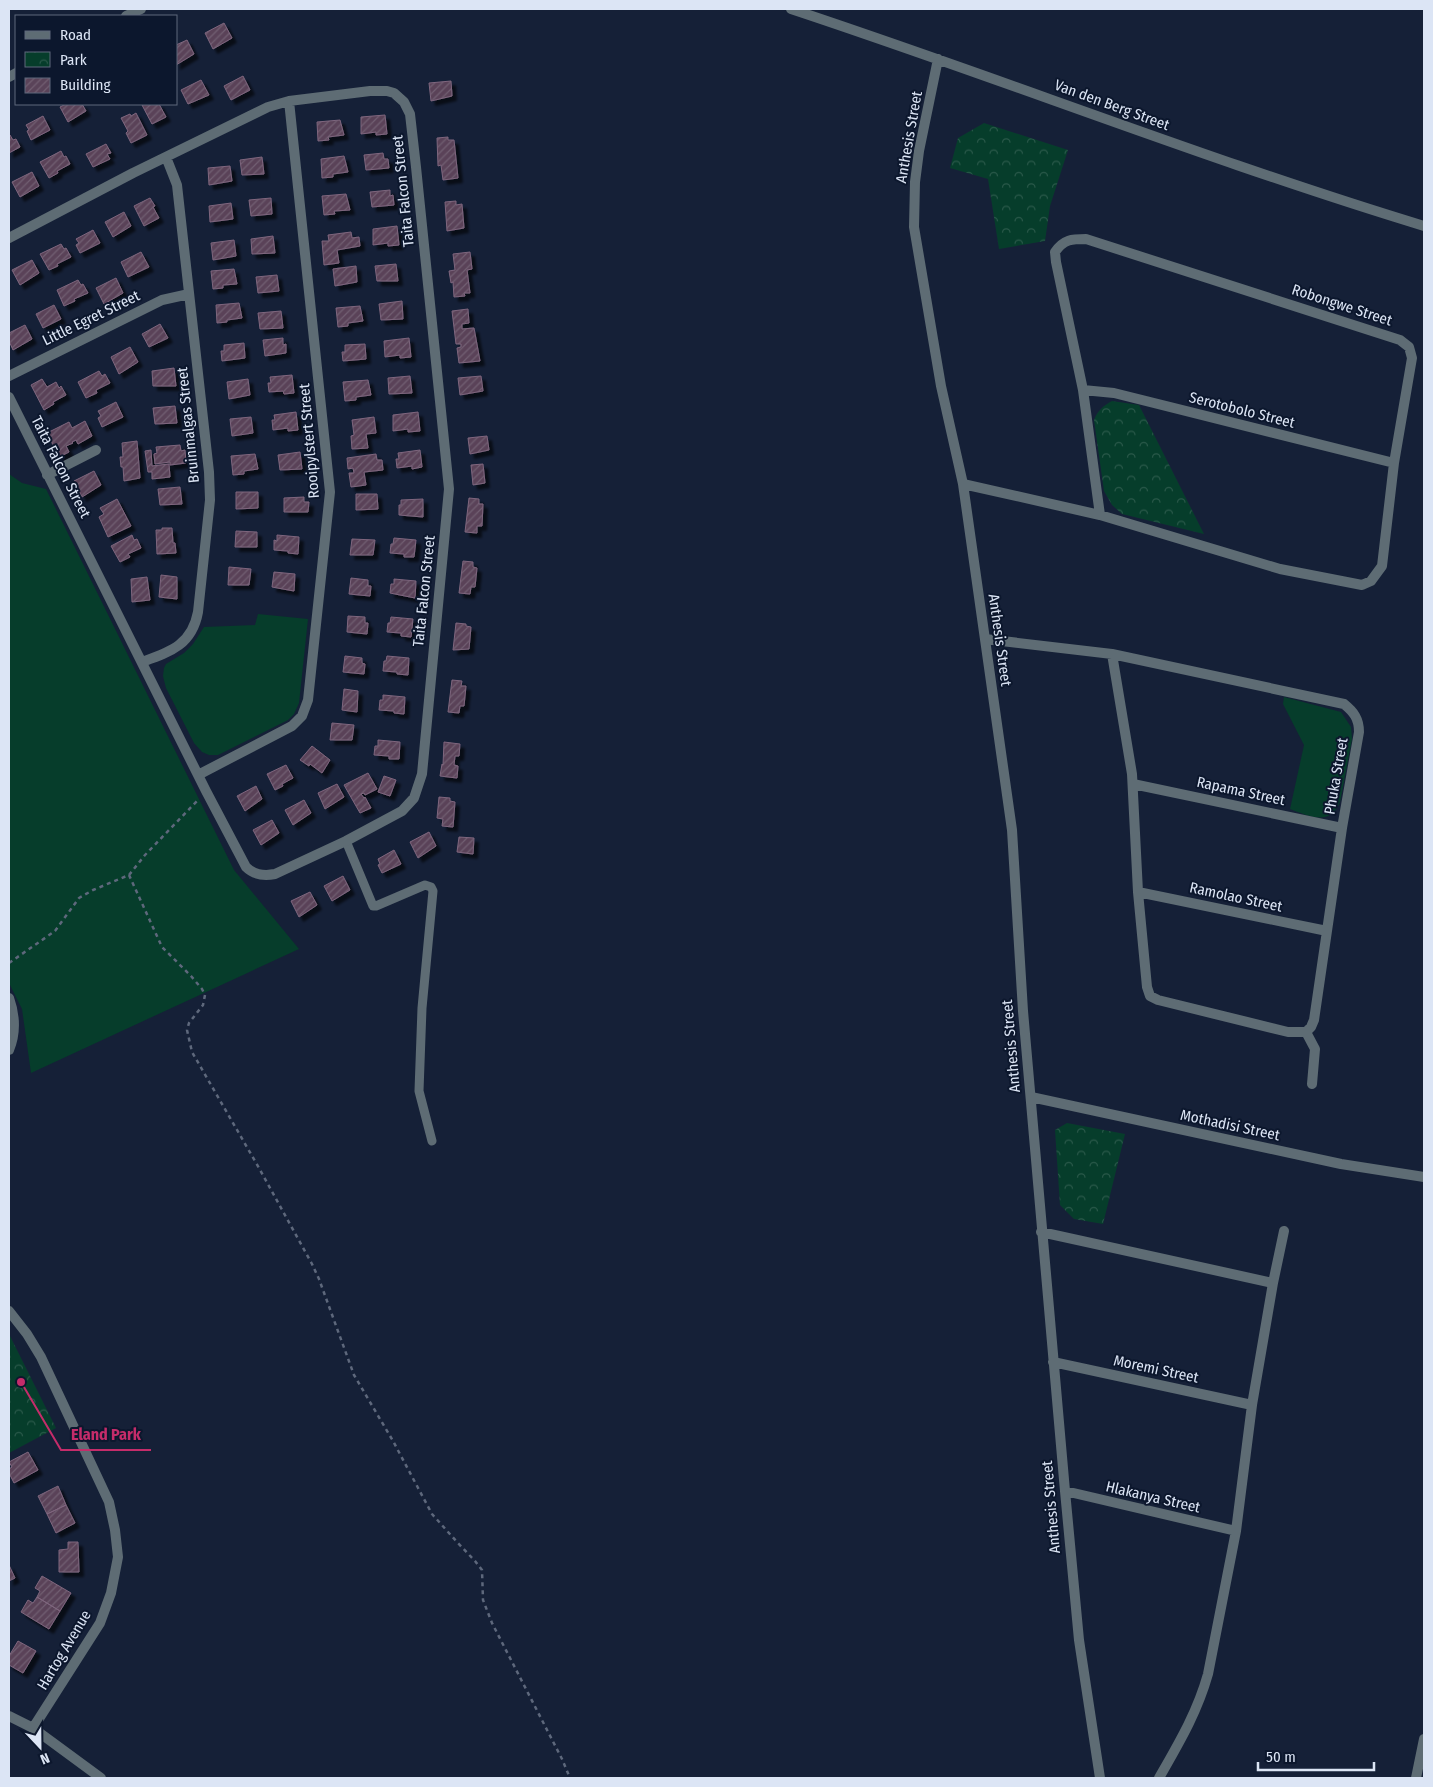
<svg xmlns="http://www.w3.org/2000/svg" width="1433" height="1787" viewBox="0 0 1433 1787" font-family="'Fira Sans Condensed',sans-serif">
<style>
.green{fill:#063d2b}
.park{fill:url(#park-crowns)}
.building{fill:url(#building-hatch);stroke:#7f667e;filter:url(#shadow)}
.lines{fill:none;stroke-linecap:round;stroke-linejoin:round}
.path{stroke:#5e687c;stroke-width:2.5;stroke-dasharray:4 4;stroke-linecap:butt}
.service{stroke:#5e6c74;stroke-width:9}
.minor{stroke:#5e6c74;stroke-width:10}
.labels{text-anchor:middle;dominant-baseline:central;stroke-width:4;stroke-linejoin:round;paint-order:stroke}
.street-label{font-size:15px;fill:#dce5f5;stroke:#0c172d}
.leader{fill:none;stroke:#c52c6a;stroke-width:2}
.callout-dot{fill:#c52c6a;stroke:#0c172d;stroke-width:2}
.callout-label{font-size:16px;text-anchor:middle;font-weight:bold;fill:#c52c6a;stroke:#0c172d;stroke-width:4;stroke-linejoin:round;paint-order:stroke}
</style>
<defs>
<pattern id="park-crowns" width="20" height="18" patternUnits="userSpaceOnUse" patternTransform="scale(1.25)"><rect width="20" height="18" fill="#063d2b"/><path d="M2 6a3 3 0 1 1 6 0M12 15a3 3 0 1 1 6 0" fill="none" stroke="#2a594a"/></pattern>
<pattern id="building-hatch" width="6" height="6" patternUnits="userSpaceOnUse" patternTransform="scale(1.25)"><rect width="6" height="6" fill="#5a4359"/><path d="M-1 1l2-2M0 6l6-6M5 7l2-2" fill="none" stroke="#715e71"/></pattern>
<filter id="shadow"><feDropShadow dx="4.5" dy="4.5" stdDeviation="1" flood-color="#0009"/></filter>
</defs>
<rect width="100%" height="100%" fill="#152037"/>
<path class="green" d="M9,474L22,483L46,489L234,870L299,949L31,1073L22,1009L9,983Z
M258,614L308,619L299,703L294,714L288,720L218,755H209L202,752L194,743L166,688L163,676L164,668L166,664L184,653L193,644L204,627L255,625Z
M1284,697L1341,712L1351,727L1352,739L1340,802C1330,827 1309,816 1290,809L1304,745L1283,704Z"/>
<path class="park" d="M984,123L1068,150L1050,206L1045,241L999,249L988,179L950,168L958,138Z
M1112,401L1139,405L1204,534L1122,514L1112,505L1104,491L1094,420C1098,410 1103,406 1112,401Z
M1067,1123L1125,1134L1103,1224L1074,1219L1060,1205L1055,1130Z
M9,1334L56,1428L9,1453Z"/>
<path class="building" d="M224,23L232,38L213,49L205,33Z
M187,40L194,54L176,65V45Z
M243,76L250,90L231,100L224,86Z
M201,80L209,95L188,104L181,90Z
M451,81L452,96L431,101L429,83Z
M66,104H82L86,111L68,122L60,107Z
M145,104H159L166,117L152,124L142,105Z
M136,113L147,135L131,143L126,133L128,131L121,118L130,114L131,116Z
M385,115L387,134L376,135V132L361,134V117Z
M43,116L50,130L31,140L27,131L29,130L26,125Z
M340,120L344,135L328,137L329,140L318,141L317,122Z
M9,135H10L13,140L16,139L20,147L9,153Z
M448,137V140H454L458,178L443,180L441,165L438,166L437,138Z
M106,144L111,153L107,154L110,159L93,167L86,154Z
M61,151L64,157L66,156L70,164L57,171L58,173L49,178L40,162Z
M383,153L384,159H388L389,168L366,170L364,155Z
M344,156L348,172L333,174V177L322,178L321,159Z
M262,157L264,174L242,175L240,160Z
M230,166L232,181L209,185L208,168Z
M32,172L39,186L20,197L12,182Z
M390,190V196L393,195L394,205L372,207L370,192Z
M346,194L350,210L334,211L335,214L324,215L322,196Z
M150,198L155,206L153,207L159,218L144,226L134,206Z
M271,198L272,214L251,216L249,200Z
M456,201V205L462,204L464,228L447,231L445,202Z
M231,203L233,219L210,222L209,206Z
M124,212L131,226L113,237L105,222Z
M397,226L399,245L388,246V243L373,245V229Z
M93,230L100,243L80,253L76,245L79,243L76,239Z
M351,232L352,238L359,237L360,246L337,250L339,263L324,265L322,241H329L328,235Z
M273,236L275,253L252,254L251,239Z
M234,240L236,256L213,260L211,243Z
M61,244L64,249L66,248L71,257L57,264L58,266L49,270L40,254Z
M141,252L149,267L128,277L121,262Z
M470,252L472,269L467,270L470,293H464L465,296L454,297L453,282L451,283L449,271L455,270L453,254Z
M32,260L39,273L20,285L12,270Z
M396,264L398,281H377L375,266Z
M356,266L357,282L335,286L333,269Z
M234,269L237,284L223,285V288L213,289L211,271Z
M277,275L279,291L258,293L256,277Z
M116,278L123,293L104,304L96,288Z
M78,280L81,285L83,284L88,293L74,299L75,301L64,306L57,290Z
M402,301L403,319L381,320L379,304Z
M239,303L242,318L227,320V322L217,323L216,305Z
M54,305L61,319L43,328L36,314Z
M360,306L363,321L348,323V326L338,327L336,308Z
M468,309L469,323L462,324V329L474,328L480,361L459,363L457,348L461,347V344H456L452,311Z
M281,311L283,328L260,329L258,313Z
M160,324L168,338L149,347L142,334Z
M25,325L32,339L13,350L9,341V333Z
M283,338V345L286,344V353L265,356L263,340Z
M409,338L411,357L400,358V355L385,357L384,341Z
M244,343L245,358L222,361L221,351H224V345Z
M365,344L366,359L343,361L342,352H345V345Z
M130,347L138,362L119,374L111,357Z
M174,368L176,386H153L152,371Z
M99,371L102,376L105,374L110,383L96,390L97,393L86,398L78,382Z
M292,375L294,393L284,394L283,391L269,392L268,383H271L270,377Z
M410,376L412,393L389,394L388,378Z
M481,376L483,391L460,395L458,378Z
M42,379L47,387L56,382L59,388L61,386L66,395L53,402L54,404L44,410L31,385Z
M248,379L250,395L229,399L227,382Z
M368,380L371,395L356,397V400L345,401L343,382Z
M116,402L123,417L102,427L98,418L101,416L98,411Z
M175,406L177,423L155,424L153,408Z
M296,412L298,430L288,431V428L273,430L272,420H275L274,415Z
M418,412L420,431L408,432V429L393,431V415Z
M251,417L253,433L232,436L230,419Z
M374,417L376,433L366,434L368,448L352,449L351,436L354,435L352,420Z
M85,421L92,436L78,444L76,440L72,442L73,443L66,446L69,452L59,457L47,433L69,422L72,428Z
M487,436L489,450L470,454L468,438Z
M137,441L140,478L124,481L123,467H121L120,457H123L122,443Z
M180,445L181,451L185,450L186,463L170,465V462L155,464L154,454L157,453L156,447Z
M151,450L152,466L169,464L170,477L152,479V472H148L145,451Z
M420,450L422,467L412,469V466L397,468L396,459H399L398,453Z
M300,452L302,469L280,470L278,455Z
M255,454L258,469L244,471V474L233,475L231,456Z
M376,454L377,460H382L383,470L364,472L366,485L351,487L349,473H354L353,468L348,469L347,458Z
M483,464L485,483L473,485L471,465Z
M94,471L101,485L82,497L74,481Z
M180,487L182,504L160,505L158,489Z
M236,492H258V508L236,509Z
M356,494H377L378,509L356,510Z
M304,497V502H309L308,512H284V498Z
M469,498L479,499V504H483L482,526H477V533L465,532Z
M117,499L131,526L108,537L99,517L104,514L100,508Z
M423,499V517L399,515V505H401V500Z
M162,528H172L173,543H175L176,553L157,554L156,530H162Z
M236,531L257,532V547H235Z
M132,535L134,540L137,539L141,548L128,554L130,557L120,562L111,546Z
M277,535L299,537L298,554L288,553V551L274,550V540L277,541Z
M394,538L416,540L414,557H404V554L390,553L391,544H393Z
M352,539L375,540L373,555H350Z
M463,561L473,562V567L477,568L475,587H471L470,594L459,593Z
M229,567L251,569L249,585H228Z
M274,572L295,574L294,591L272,587Z
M161,575L177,577V599L159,597Z
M147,577L150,600L132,602L131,579Z
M351,578L368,580V586H371L370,596L349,594Z
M394,579L416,581L415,598L390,593L391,584H394Z
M348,616L365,617V623H368L367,634L347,632Z
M391,617L413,619L411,637L401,636V633L387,632L388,623H390Z
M456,623L466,624V626L471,627L469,649L453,650Z
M345,656L362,658V663L365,664L364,674L343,672Z
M387,656L409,658L408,675L397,674V672L383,671L384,661H386Z
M452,680L462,681L461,686H466L464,706H460L459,713L448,712Z
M344,689L358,691L357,712L342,710Z
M383,695L405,697L404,714L394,713V711L379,710L380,700H383Z
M332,723L354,725L352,740H330Z
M378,740L400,742L399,759H389V756L374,755L375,746H378Z
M444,742L460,744L459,756H455L454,765L458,766L457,778L440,776L442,764L443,765Z
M312,746L330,760L322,773L310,764L309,766L300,760Z
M286,765L293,778L282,784L283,786L275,790L267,774Z
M368,773L377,789L365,795L364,793L361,794L364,798L365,797L371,808L360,813L344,785Z
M384,776L396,780L390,796L378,792Z
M337,784L344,797L325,809L318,793Z
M256,786L262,799L245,811L237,796Z
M439,797L450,798V801L455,802L453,827L442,826L443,819L437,818Z
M304,800L311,813L293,825L285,810Z
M272,820L279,833L261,845L253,830Z
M429,832L436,846L418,858L410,842Z
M459,837L474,838L473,854L457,852Z
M394,850L401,864L382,873L378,865L380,864L378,859Z
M343,876L350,890L332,901L324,886Z
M310,892L317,905L299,917L291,901Z
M28,1452L38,1470L14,1483L9,1473V1469L12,1467L9,1462Z
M58,1486L66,1505L47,1514L38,1496Z
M66,1505L75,1523L56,1533L47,1514Z
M68,1542H78L79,1572H59V1550L68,1549Z
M9,1565L15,1578L9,1581Z
M42,1576L71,1593L60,1611L37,1597L40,1591L35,1588Z
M37,1597L60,1611L49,1629L21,1612L28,1600L33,1603Z
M18,1641L36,1651L23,1673L9,1665V1656Z"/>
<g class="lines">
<path class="path" d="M129,875L162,947L191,976L202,989L205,995L203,1005L189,1023L187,1030L192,1052L259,1168L312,1264L319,1279L354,1375L393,1441L432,1514L457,1542L475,1561L482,1570L483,1600L492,1623L562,1759L570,1778
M9,963L55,931L79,898L93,890L129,875L145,855L197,801"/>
<path class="service" d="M346,841L373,906H376L425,885L431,887L433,891L422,1008L419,1091L432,1141"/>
<path class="minor" d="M791,9C1003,79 1210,161 1424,226
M126,16L141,9
M938,59L919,151L915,182L914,227L941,386L963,484L1012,830L1023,1011L1065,1491L1079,1640L1100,1778
M9,77L16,73
M9,238L133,173L268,107L289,101L370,91H387L394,93L404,102L410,114L416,167L449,489L422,774L414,798L402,811L346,841L275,874C265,876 254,875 246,867L206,791L9,397
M9,376L162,300L189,294
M1083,390L1114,393L1394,463
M47,475L96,450
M963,484L1100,515L1280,569L1362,585L1371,581L1382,566L1394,463L1412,358L1409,347L1400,340L1086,239C1072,239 1064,239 1055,252L1056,262L1083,390L1100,515
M985,639L1112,654L1344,704C1354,712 1359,719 1359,732L1342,828L1314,1020L1311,1027L1306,1032H1288L1158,1000L1150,996L1147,987L1138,892L1132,774L1112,654
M142,662C170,652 192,645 198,612L210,500L209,472L178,194L177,185L166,157
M198,775L292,726L302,716L308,700L330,492L289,101
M1133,784L1342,828
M1138,892L1327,931
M9,998C15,1015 16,1033 9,1050
M1306,1032L1315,1049L1312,1084
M1031,1097L1341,1164L1424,1177
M1041,1232L1273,1283
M9,1311L27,1334L41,1357L109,1502L115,1530L118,1557L111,1593L100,1623L33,1728
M1053,1362L1252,1405
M1065,1491L1236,1531
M9,1716L33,1728L101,1778
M1159,1778C1179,1743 1197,1713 1208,1674L1236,1531L1252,1405L1273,1283L1284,1231
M1416,1778L1424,1739"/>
</g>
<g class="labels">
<g class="street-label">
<text transform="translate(1112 105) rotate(20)">Van den Berg Street</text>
<text transform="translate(909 137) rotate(-80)">Anthesis Street</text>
<text transform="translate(403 191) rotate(-96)">Taita Falcon Street</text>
<text transform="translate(1342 305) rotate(18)">Robongwe Street</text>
<text transform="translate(91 318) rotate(-26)">Little Egret Street</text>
<text transform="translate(1242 410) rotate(14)">Serotobolo Street</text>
<text transform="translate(188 425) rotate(-96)">Bruinmalgas Street</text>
<text transform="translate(309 441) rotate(-95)">Rooipylstert Street</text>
<text transform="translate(61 467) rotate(63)">Taita Falcon Street</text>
<text transform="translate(424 591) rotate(-84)">Taita Falcon Street</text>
<text transform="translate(1000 640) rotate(82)">Anthesis Street</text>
<text transform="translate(1336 776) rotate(-80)">Phuka Street</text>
<text transform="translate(1241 791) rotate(12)">Rapama Street</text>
<text transform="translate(1236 897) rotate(12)">Ramolao Street</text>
<text transform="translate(1011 1046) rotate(-95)">Anthesis Street</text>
<text transform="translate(1230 1125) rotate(12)">Mothadisi Street</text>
<text transform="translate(1156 1369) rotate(12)">Moremi Street</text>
<text transform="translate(1153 1497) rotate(13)">Hlakanya Street</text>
<text transform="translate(1051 1507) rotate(-95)">Anthesis Street</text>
<text transform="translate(64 1650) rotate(-59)">Hartog Avenue</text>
</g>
</g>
<path class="leader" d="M21 1382L61 1450H151"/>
<circle class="callout-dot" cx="21" cy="1382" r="5"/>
<g class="callout-label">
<text x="106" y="1440">Eland Park</text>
</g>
<rect width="1433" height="1787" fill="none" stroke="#dce5f5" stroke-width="20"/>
<rect x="15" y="15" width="162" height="90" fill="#0c172d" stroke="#5f697d"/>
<rect x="25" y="31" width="25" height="8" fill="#5e6c74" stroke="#5f697d"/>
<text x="60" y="40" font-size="15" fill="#dce5f5">Road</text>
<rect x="25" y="52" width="25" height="15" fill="url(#park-crowns)" stroke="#5f697d"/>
<text x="60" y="65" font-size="15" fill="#dce5f5">Park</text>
<rect x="25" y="78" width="25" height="15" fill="url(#building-hatch)" stroke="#5f697d"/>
<text x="60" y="90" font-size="15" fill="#dce5f5">Building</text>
<g transform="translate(40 1747) rotate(158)" stroke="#0c172d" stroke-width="4" paint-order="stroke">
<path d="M0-4L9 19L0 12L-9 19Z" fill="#dce5f5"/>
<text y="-8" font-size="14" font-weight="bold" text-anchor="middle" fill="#dce5f5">N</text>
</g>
<path d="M1258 1762v8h116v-8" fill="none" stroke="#dce5f5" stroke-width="2.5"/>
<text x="1266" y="1762" font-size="15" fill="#dce5f5" stroke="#0c172d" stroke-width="4" paint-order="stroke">50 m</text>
</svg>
